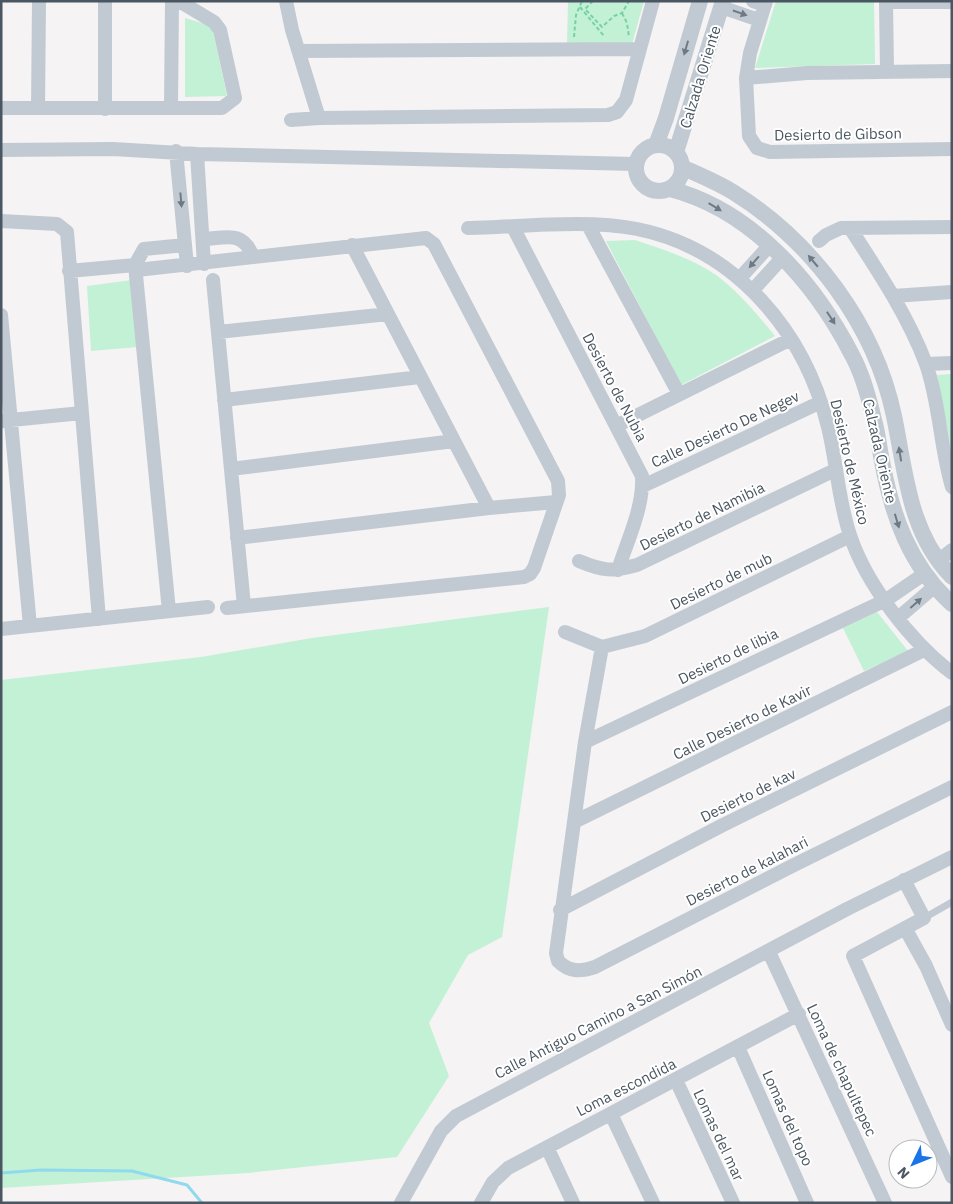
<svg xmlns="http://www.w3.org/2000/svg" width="953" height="1204" viewBox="0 0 953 1204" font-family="'IBM Plex Sans',sans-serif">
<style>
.green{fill:#c3f1d5}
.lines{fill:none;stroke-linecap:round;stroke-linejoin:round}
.stream{stroke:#90daee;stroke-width:3}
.path{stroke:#7ad0a6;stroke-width:2;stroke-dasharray:4 2.5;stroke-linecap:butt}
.service{stroke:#c1cad2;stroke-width:7}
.minor{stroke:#c1cad2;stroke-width:14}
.tertiary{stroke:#c1cad2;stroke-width:16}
.oneway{fill:#6e7983}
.labels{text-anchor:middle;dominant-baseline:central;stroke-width:4;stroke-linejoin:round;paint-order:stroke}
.street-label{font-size:15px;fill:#4a5661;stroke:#fff}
</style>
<rect width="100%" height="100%" fill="#f5f3f3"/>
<path class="green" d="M568,1H644L632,44L567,43Z
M776,1H874L875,64L755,68Z
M185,18L212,26L227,96L185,97Z
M635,240C662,249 693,259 716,275C739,292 757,314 775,336L681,385L606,241Z
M132,280L138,347L91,351L87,286Z
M952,374V453L937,375Z
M549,607L502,937L468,955L429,1023L449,1076L397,1157L248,1173L1,1188V680L201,657L312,638Z
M877,612L908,651L864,671L843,628Z"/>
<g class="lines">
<path class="stream" d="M1,1173L41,1170L132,1171L187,1185L202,1203"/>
<path class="path" d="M593,1L585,9L602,27L614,16L622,13L629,1
M580,7L604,36
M622,13L627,23L629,37
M574,37L576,15L582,1"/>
<path class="service" d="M924,918L952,902"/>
<path class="minor" d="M105,1V109
M286,1L292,30L319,118
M753,1L765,5
M766,1L750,53L746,78L749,136L757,148L770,152L952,149
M886,1L887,70
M886,2H952
M721,7L759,20
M300,51L638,49
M746,78L807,73L952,71
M1,108H222L235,98L220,30L214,22L179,1
M38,108L39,1
M171,108L172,1
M291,120L319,118L608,115L617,112L626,100L653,1
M1,150L113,149L197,154L635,164
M176,151L187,266
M197,154L204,264
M1,221L57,224L67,232L99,619
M588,225L679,394
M513,227L642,476C644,507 627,541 618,570
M468,228C520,227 586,219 637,229C736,249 805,332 828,427C837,463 838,500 850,535C866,584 911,642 952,673
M850,228C878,271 908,316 926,364C940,404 940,447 952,487
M203,239C227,238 243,230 253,257
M819,241L826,235L841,228L952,227
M352,245L489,508
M137,270L426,238L434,244L558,481L559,495L534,568L530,574L524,577L227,608
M69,271L135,265
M740,278L769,246
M213,280L244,606
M753,290L782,258
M893,296L952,292
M1,315L30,626
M218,332L388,314
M926,364L952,363
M224,400L420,377
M1,421L82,413
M616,426L791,339
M231,469L454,441
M643,486L821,402
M237,538L489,508L556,502
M579,561C603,571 612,572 637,565L835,470
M938,561L952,550
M169,611L135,265L144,249L185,245
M898,618L934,587
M1,629L208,607
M565,632L602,647L645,636L850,536
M602,647L585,742L556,953L558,961C569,972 580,972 595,967L792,866L952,787
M585,742L886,600L924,574
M574,822L924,650
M904,880L924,918L853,956L952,1177
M560,910L721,826L952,712
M905,928L926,966L952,1025
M769,952L885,1203
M738,1047L807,1203
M676,1080L733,1203
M611,1114L653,1203
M547,1147L573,1203
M401,1203L441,1131L456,1116L847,909L952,857
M481,1203L493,1182L508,1168L799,1014"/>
<path class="tertiary" d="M636 168a23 23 0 1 1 46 0a23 23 0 1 1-46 0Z
M656,145L666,118L700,1
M676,152L723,1
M682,167C699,175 717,182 733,192C812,241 875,325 894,416C906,474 909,533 952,577
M670,189C752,210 815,283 852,355C863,375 869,398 874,420C878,433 879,447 882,461C892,516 910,566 952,604"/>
</g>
<defs><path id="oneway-solid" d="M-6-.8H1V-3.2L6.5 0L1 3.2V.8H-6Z" transform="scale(1.25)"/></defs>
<g class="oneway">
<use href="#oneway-solid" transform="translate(740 13) rotate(19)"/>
<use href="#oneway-solid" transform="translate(686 48) rotate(106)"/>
<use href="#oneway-solid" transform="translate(181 200) rotate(85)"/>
<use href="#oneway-solid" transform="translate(715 207) rotate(31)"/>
<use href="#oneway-solid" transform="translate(813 261) rotate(-130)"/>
<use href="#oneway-solid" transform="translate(754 262) rotate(131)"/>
<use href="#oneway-solid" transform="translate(831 318) rotate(57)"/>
<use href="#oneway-solid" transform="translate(900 454) rotate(-99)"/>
<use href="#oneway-solid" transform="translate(897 521) rotate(73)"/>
<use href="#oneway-solid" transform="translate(916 603) rotate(-41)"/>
</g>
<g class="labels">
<g class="street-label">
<text transform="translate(700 77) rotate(-73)">Calzada Oriente</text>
<text transform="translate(838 134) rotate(-1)">Desierto de Gibson</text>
<text transform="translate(615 387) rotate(62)">Desierto de Nubia</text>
<text transform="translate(725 429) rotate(-25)">Calle Desierto De Negev</text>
<text transform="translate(880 451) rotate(77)">Calzada Oriente</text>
<text transform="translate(850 462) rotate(77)">Desierto de México</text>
<text transform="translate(702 516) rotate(-26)">Desierto de Namibia</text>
<text transform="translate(721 581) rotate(-26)">Desierto de mub</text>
<text transform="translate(728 656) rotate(-26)">Desierto de libia</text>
<text transform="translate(742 722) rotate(-26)">Calle Desierto de Kavir</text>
<text transform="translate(748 795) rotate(-26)">Desierto de kav</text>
<text transform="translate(747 871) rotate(-27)">Desierto de kalahari</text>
<text transform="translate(598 1022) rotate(-27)">Calle Antiguo Camino a San Simón</text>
<text transform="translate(842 1070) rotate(65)">Loma de chapultepec</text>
<text transform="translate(626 1087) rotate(-27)">Loma escondida</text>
<text transform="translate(788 1118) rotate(66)">Lomas del topo</text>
<text transform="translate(719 1135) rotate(65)">Lomas del mar</text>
</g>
</g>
<rect width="953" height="1204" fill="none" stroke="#4a5661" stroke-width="5"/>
<g transform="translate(913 1164) rotate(227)"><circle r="24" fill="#ffffff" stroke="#b7bbc0"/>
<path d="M0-4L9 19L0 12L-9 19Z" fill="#1a73e8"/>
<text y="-8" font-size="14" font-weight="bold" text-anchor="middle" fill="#4a5661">N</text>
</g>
</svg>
